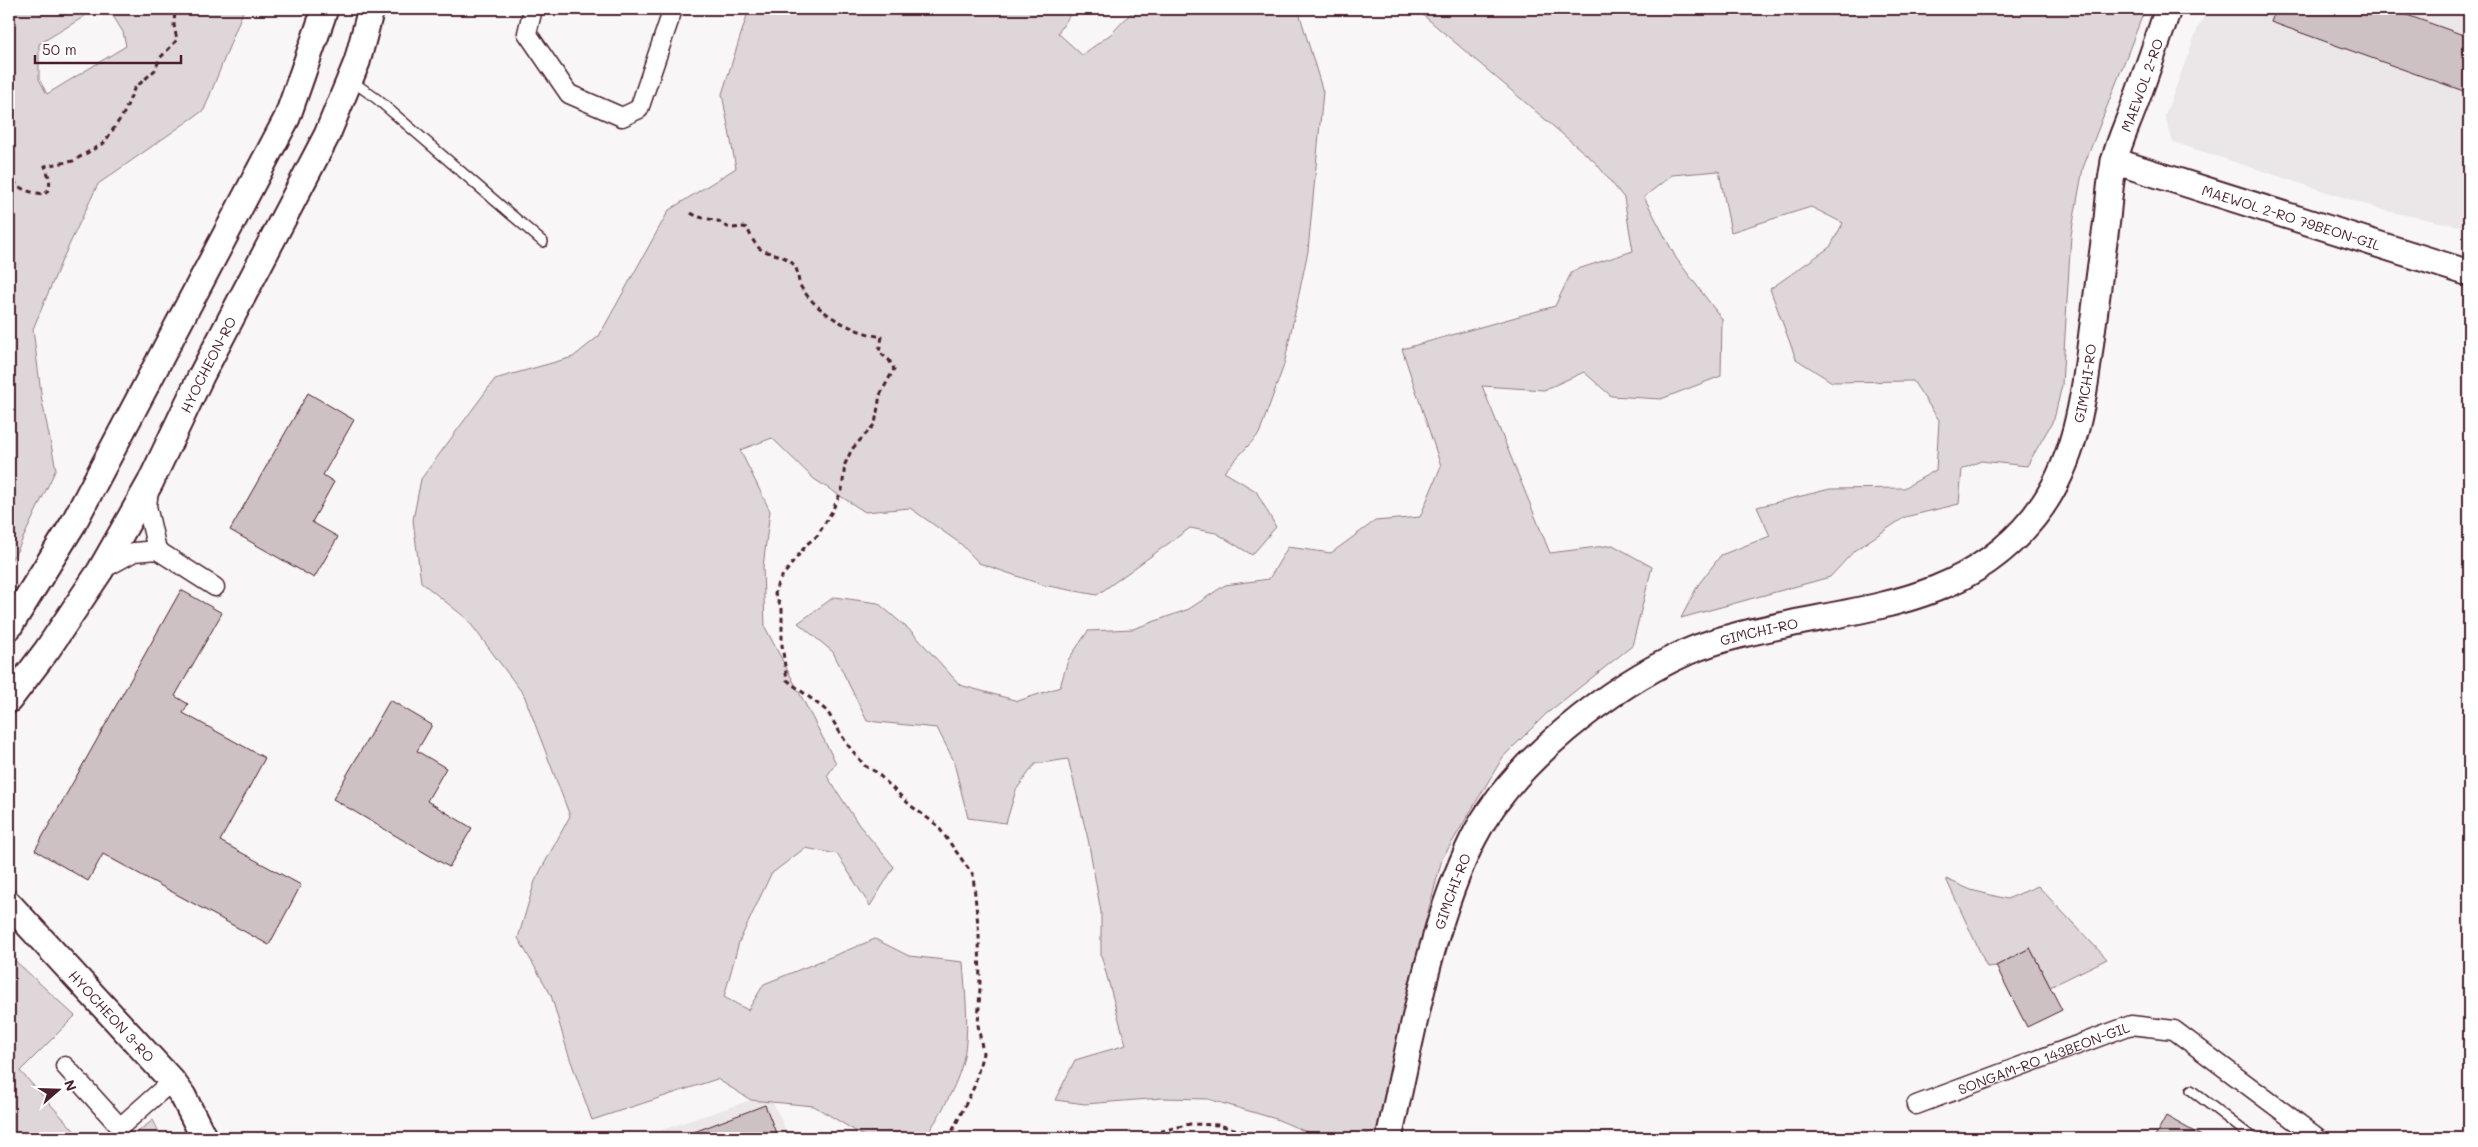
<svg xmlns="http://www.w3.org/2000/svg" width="2478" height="1147" viewBox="0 0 2478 1147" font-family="Mali,sans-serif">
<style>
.built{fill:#ebe6e8}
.green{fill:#ded6d9;stroke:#947a82}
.building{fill:#cdc1c4;stroke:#4a1f2b}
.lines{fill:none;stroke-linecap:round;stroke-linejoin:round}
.lane-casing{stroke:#4a1f2b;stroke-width:12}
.street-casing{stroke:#4a1f2b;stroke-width:21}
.secondary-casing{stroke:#4a1f2b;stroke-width:29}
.path{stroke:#4a1f2b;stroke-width:3;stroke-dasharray:5 4;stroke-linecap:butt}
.lane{stroke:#fff;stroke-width:9}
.street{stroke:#fff;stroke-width:18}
.secondary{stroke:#fff;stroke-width:25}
.labels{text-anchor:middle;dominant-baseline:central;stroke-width:5;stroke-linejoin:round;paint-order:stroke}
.street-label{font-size:14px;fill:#4a1f2b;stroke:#fff}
</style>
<rect width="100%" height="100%" fill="#f8f6f7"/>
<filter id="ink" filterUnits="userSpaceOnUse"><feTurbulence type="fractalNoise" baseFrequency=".02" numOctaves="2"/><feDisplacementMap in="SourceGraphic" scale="10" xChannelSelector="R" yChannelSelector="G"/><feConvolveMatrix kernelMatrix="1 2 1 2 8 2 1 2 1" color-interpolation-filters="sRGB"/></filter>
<g filter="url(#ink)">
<path class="built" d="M2208,9H2469V228L2386,211L2173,142L2165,116L2198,28Z
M751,1100L772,1101L790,1138H638Z"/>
<path class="green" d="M9,9H85V16L39,44V79L47,94L126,46L123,32L110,11L111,9H244L204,110L98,184L62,260L33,329L42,401L56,469L17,551L9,563Z
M749,9H1074L1058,33L1082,55L1111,34L1135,9H1298L1323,92L1308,251L1284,365L1259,434L1224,472L1256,491L1276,527L1252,555L1216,533L1190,528L1097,595L1043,585L979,563L961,544L910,508L865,512L814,479L772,438L740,450L770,511L763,567L765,627L836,763L827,776L859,825L894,867L870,906L837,854L805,848L771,874L739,942L724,997L748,1010L764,984L875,939L909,956L963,962C965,992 969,1022 965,1051C960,1082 941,1113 925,1138H867L814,1106L751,1100L717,1079L592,1120L568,1053L551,995L518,938L535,881L570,816L524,695L467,619L421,582L413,520L421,479L495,379L573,357L599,336L669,210L736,168L722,94Z
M1416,9H2145L2083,168L2071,235L2062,385L2054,419L2027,466L1981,461L1962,469L1959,504L1905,517L1855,550L1830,577L1681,618L1698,585L1721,555L1770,536L1757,507L1830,489L1904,488L1936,470L1939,420L1913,381L1832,382L1796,359L1770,289L1830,247L1843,223L1811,207L1731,232L1719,171L1672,175L1644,197L1676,258L1722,319L1721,376L1661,399L1611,396L1584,372L1544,390L1482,386L1550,553L1613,545L1652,567L1632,646L1546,714L1503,757L1442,859L1410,980L1380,1129L1354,1138H1321L1276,1119L1208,1099L1162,1098L1085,1104L1055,1100L1075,1060L1126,1045L1101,955V912L1088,839L1068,759L1035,764L1016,790L1006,823L968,818L953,759L937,728L867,721L833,652L798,623L834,597L878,603L913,633L960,685L1018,701L1060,687L1068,660L1088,631L1133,629L1189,609L1225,585L1269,579L1288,547L1331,553L1375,521L1420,517L1441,466L1402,349L1555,306L1572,271L1633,251L1624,198L1595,162Z
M1946,879L1971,890L2007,899L2038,886L2107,959L2050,987L2030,948L1996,966L1987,967Z
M9,955L75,1016L20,1071L81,1138H9Z
M153,1120L162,1138H130Z"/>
<path class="building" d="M2276,9H2390L2469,37V93L2271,22Z
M308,393L354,420L323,475L334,482L312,522L338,537L314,578L230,530Z
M181,590L222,613L175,696L188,704L183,713L265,758L220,841L301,885L269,945L103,854L88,881L35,850Z
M390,700L432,725L417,751L446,768L427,801L472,828L449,867L333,799Z
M2030,948L2062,1010L2027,1027L1996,966Z
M765,1105L778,1138H682L681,1137Z
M2166,1116L2205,1138H2154Z"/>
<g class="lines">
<defs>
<path id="lane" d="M352,81L377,99L543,242
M2191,1090L2253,1138"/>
<g id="street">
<path d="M533,9L527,33L569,94L622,117L639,109L673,9"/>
<path d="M149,490L147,506L157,550"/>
<path d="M101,570L134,552L157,550L215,587"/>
<path d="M65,1066L120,1127L172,1081"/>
<path id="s1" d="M1916,1105L2131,1025L2174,1030L2318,1138"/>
</g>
<g id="secondary">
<path id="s2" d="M2114,161L2469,273"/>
<path d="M9,627L73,524L287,118L325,9"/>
<path id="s3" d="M9,700L47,650L100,571L150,483L201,376L327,135L357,62L371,9"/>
<path id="s4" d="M9,904L172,1081L183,1096L204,1138"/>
<path id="s5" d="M1389,1138C1411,1041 1429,928 1473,839C1511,763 1611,686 1687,652C1725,636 1765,629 1804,621C1893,604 1973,593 2034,517C2076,465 2084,397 2092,332C2097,294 2102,257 2107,219C2109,200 2110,178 2115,159C2119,142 2127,125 2133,109C2145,76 2157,42 2168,9"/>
</g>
</defs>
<use href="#lane" class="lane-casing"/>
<use href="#street" class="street-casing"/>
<use href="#secondary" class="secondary-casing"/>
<path class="path" d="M9,163C11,168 11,174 13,179C18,191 34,193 45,194C53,185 49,177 45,166L73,161L104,143L124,113L134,89L155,70L160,58L177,40L174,25L175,9
M691,213C700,219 708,218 718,221C723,223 726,228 732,228C738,228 741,226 747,228C750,234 753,241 757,246C764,255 783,252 794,265C799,271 797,280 801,287C817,313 852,332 882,337L879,352L889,360L894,369L880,395L875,424L852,449L845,464L842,490L831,513L817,536L807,544L778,582L775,594L782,609V645L787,680L827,711L847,744L865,766L876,772L911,806L937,825L973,875L979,935L980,988L978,1025L983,1053L974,1087L949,1138
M1134,1138L1190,1124L1218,1125L1270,1138"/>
<use href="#lane" class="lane"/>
<use href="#street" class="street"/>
<use href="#secondary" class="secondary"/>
</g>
</g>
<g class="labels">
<g class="street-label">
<text stroke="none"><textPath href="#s5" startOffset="1430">MAEWOL 2-RO</textPath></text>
<text stroke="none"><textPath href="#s2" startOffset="186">MAEWOL 2-RO 79BEON-GIL</textPath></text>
<text stroke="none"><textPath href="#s3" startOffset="391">HYOCHEON-RO</textPath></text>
<text stroke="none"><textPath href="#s5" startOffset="1125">GIMCHI-RO</textPath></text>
<text stroke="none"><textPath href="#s5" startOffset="675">GIMCHI-RO</textPath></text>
<text stroke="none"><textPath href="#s5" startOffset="255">GIMCHI-RO</textPath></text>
<text stroke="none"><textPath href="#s4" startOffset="152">HYOCHEON 3-RO</textPath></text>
<text stroke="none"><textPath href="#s1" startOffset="136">SONGAM-RO 143BEON-GIL</textPath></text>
</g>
</g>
<rect width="2478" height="1147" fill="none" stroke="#fff" stroke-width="30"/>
<rect x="15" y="15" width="2448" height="1117" fill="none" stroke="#4a1f2b" stroke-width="2" filter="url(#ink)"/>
<g transform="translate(58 1090) rotate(70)" stroke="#ffffff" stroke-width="4" paint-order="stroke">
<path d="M0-4L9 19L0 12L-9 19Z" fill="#4a1f2b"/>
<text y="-8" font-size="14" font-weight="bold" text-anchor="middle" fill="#4a1f2b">N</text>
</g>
<path d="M35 55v8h146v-8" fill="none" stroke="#4a1f2b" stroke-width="2.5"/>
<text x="42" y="55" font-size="15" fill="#4a1f2b" stroke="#ffffff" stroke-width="4" paint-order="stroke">50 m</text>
</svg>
